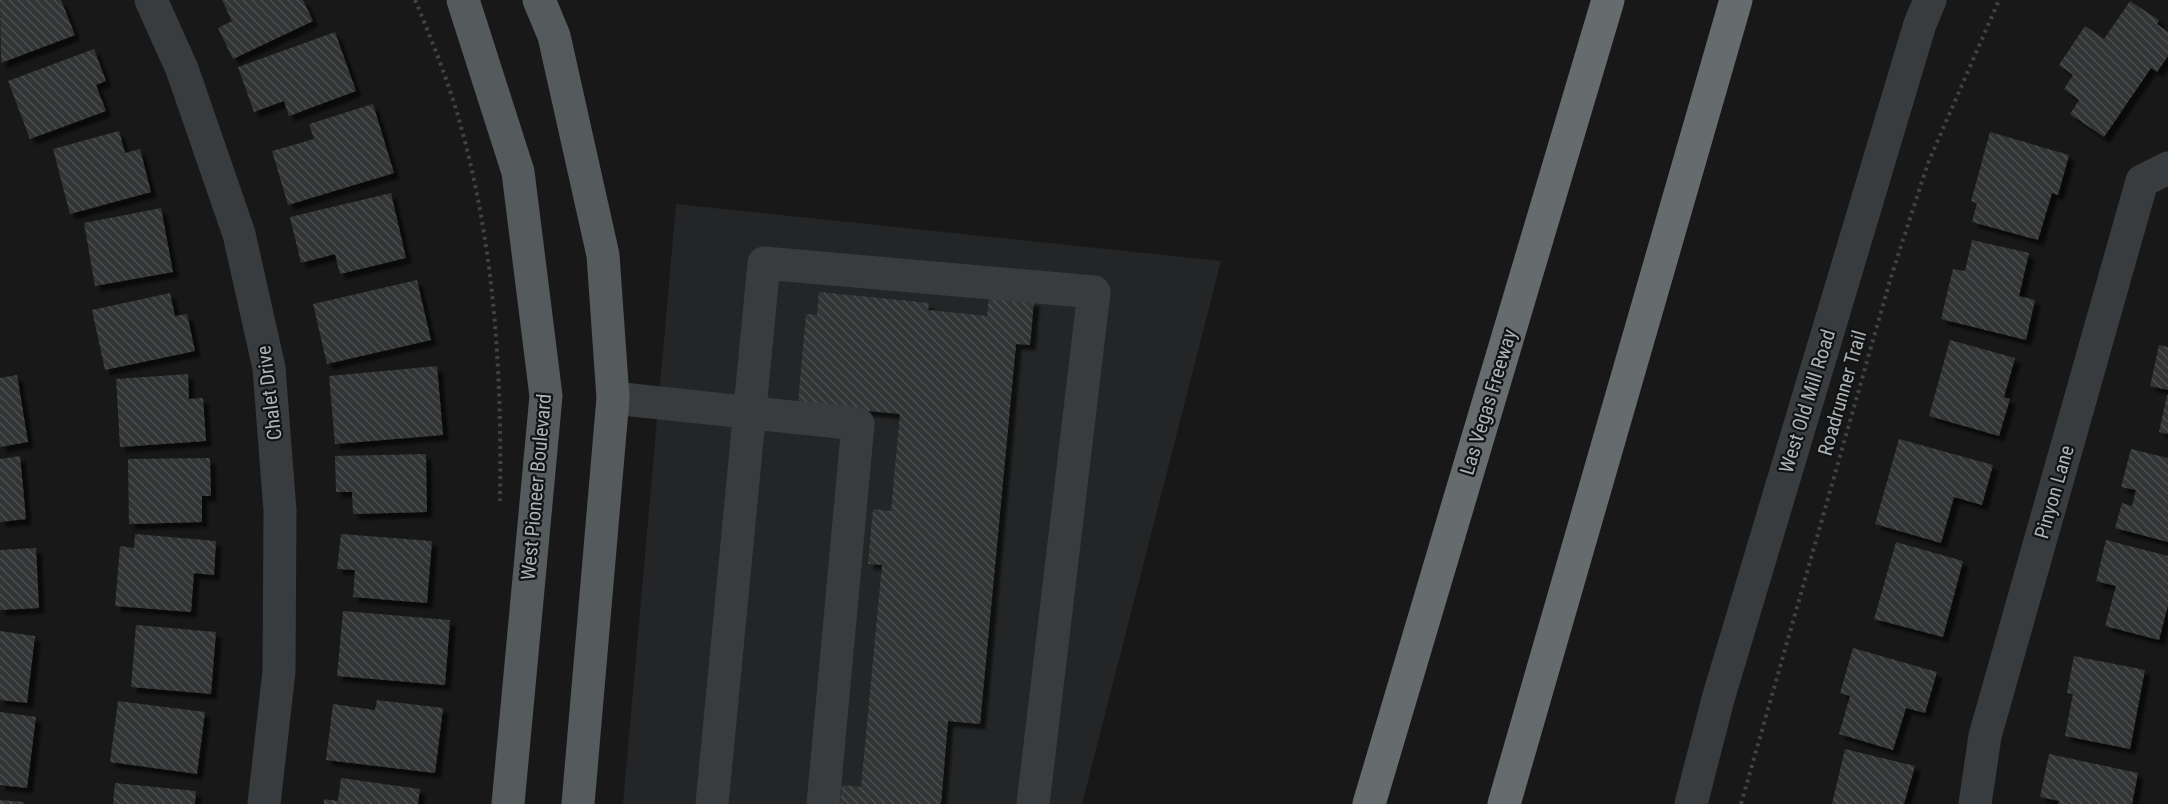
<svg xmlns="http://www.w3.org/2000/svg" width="2168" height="804" viewBox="0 0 2168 804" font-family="'Roboto Condensed',sans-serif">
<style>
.built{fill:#242526}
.building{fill:url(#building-back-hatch);filter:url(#shadow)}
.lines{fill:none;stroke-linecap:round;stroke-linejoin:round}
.path{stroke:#3f4345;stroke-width:4;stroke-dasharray:3 4.5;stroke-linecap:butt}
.minor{stroke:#393c3e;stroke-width:33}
.major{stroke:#555a5d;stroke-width:33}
.highway{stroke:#666c6e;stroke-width:33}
.labels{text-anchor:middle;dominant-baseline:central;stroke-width:4.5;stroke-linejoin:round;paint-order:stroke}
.street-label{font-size:20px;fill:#abb4b8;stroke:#131314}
</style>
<defs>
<pattern id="building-back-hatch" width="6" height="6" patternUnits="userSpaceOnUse" patternTransform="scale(1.5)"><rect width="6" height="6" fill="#333435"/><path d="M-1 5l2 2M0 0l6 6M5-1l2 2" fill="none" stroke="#4e4f50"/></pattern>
<filter id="shadow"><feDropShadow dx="5.5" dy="5.5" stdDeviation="1.5" flood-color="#0009"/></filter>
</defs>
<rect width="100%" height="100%" fill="#181819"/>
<path class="built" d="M676,204L1221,261L1082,804H623Z"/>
<path class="building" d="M0,0H61L75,35L1,63Z
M222,0H303L313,21L233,59L218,28L232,21Z
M2130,1L2159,20L2157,24L2168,32V56L2157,72L2151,68L2104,137L2070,114L2079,100L2064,89L2073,75L2059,65L2085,26L2104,39Z
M335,32L356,91L289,116L284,101L254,112L238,67Z
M94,49L106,81L96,85L106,111L30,139L8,81Z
M373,104L394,173L288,205L272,151L314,139L309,124Z
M119,131L125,153L140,149L151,192L70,214L53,149Z
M1990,132L2069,155L2058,195L2052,193L2038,240L1972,222L1977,203L1971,201Z
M391,193L406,258L340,274L335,254L301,263L290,217Z
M161,208L173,272L95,286L84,223Z
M1972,240L2029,253L2019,296L2035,300L2026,340L1941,319L1953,269L1965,271Z
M417,280L431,340L327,364L313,304Z
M819,292L929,303L928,310L987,316L989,297L1034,301L1030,345L1016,344L980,724L948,721L941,804H840L842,785L861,787L882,565L868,564L873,509L891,511L900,414L798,404L806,314L817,315Z
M170,293L175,316L187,314L195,351L105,370L92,310Z
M1950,340L2015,358L2004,397L2010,399L1999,436L1929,416Z
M2159,345L2168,347V390L2150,386Z
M437,366L443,435L335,444L329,376Z
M188,374L189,399L203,398L206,441L120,447L116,379Z
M17,375L28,442L0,447V378Z
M2167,395H2168V434L2159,432Z
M1899,439L1993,465L1982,505L1954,497L1941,543L1875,524Z
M2131,449L2168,458V542L2115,528L2122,503L2132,506L2136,490L2121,487Z
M426,454L427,512L353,514L352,492H336L335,456Z
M20,456L26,519L0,522V459Z
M210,458L211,496H202V522L129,524L128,459Z
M135,534L216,541L214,575L194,573L191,612L115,606L120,546L134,548Z
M341,534L432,541L427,603L353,597L355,570L337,569Z
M2106,540L2168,556V605L2159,640L2105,626L2116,586L2096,581Z
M1896,542L1963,561L1943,637L1874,619Z
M36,548L39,608L0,610V550Z
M343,611L450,620L445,685L337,676Z
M136,625L216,632L211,694L131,687Z
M0,631L35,636L27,703L0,700Z
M1853,648L1937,672L1925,713L1906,708L1893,750L1839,734L1850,696L1840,693Z
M2074,656L2145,670L2130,749L2065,736L2073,694L2067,693Z
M377,700L443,708L435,773L326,760L333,704L375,710Z
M118,701L205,712L197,774L110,762Z
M0,712L36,717L27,788L0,785Z
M1845,749L1915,766L1904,804H1832Z
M2049,754L2138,773L2132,804H2058L2059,801L2040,797Z
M341,778L420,789L418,804H324V799L338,801Z
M115,783L196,791L195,804H113Z
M0,800L24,802V804H0Z"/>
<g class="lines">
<path class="path" d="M415,0C433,43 451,88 463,134C495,254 502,377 500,501
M1741,804L1891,277L1928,163L1999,0"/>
<path class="minor" d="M151,0L182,69L239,234L269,368L280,511L279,671L264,804
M613,398L858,424L823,804
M712,804L764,263L1094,292L1033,804
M1691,804L1718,699L1920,24L1930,0
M1975,804L1985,736L2142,181L2168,168"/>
<path class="major" d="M463,0L518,172L546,396L508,804
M539,0L554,36L603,255L613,398L578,804"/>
<path class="highway" d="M1369,804L1608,0
M1504,804L1736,0"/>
</g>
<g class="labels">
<g class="street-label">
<text transform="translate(269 393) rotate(-97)">Chalet Drive</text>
<text transform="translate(1842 393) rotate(-74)">Roadrunner Trail</text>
<text transform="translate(1807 401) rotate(-73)">West Old Mill Road</text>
<text transform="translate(1488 402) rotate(-73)">Las Vegas Freeway</text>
<text transform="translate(536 487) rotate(-85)">West Pioneer Boulevard</text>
<text transform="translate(2054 492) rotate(-74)">Pinyon Lane</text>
</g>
</g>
</svg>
